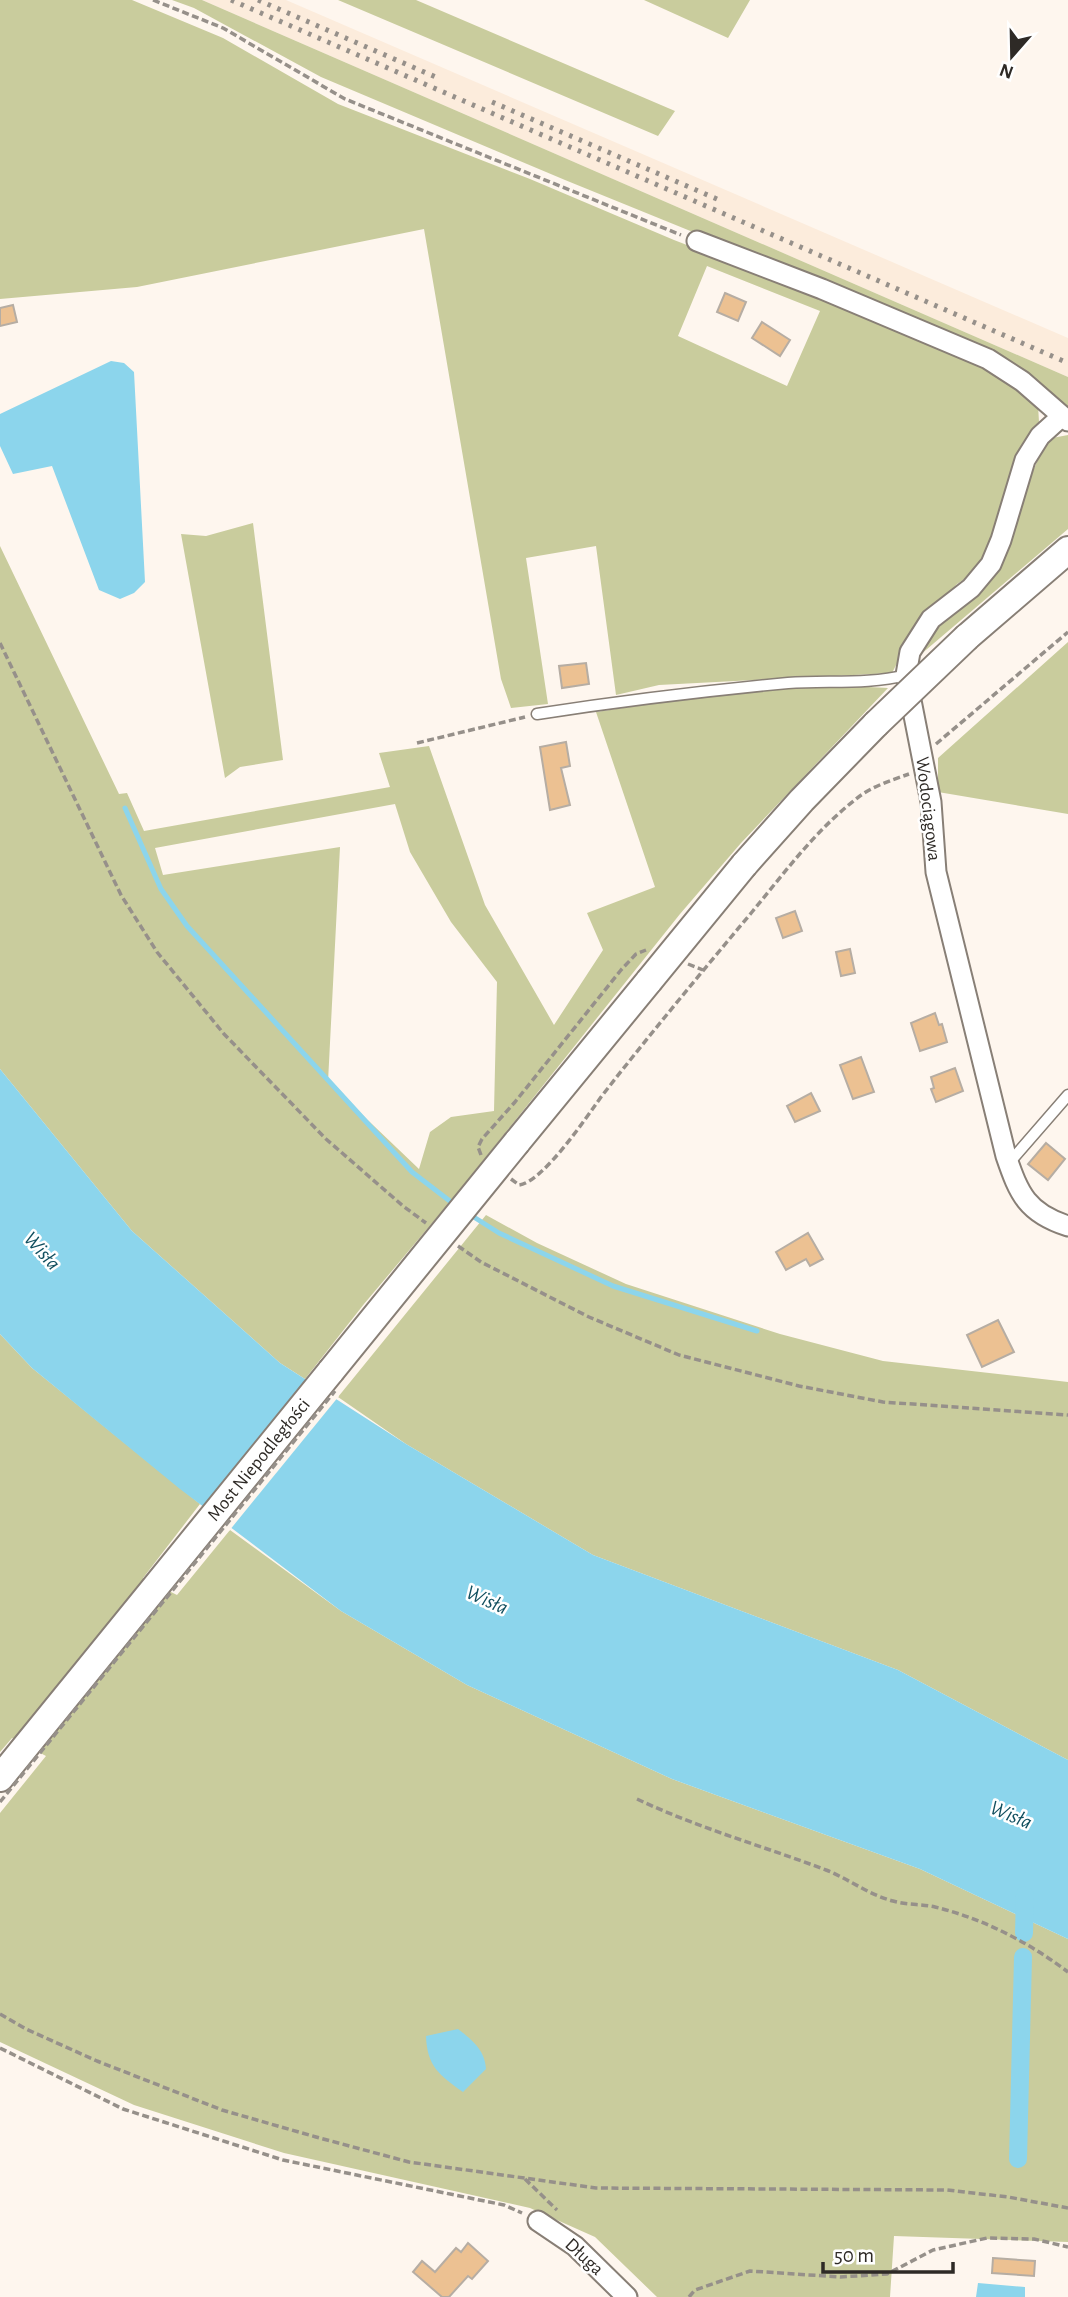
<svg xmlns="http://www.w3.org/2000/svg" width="1068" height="2297" viewBox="0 0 1068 2297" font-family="'Alegreya Sans',sans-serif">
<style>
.built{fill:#fcecdc}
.green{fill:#c9cc9d;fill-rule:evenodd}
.water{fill:#8cd5ec}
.pier{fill:#fef6ee}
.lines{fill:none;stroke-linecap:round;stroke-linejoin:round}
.stream{stroke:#8cd5ec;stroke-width:5}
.canal{stroke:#8cd5ec;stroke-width:18}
.building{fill:#ecc192;stroke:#b6ada3;stroke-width:2}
.lane-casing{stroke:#887f76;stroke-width:13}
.street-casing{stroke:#887f76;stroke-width:23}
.secondary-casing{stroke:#887f76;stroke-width:30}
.path{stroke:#96908a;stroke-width:3.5;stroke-dasharray:7 3.5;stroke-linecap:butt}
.lane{stroke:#fff;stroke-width:10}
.street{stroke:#fff;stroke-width:19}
.secondary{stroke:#fff;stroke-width:26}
.rail{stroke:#96908a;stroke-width:5;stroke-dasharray:3.5 7;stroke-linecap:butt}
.secondary-bridge-casing{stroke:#887f76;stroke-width:30;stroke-linecap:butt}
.path-bridge{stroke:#96908a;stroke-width:3.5;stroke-dasharray:7 3.5;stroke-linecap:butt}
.secondary-bridge{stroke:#fff;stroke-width:26}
.labels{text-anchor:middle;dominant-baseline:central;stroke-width:5;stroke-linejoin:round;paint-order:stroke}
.street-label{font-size:19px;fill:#2e2a26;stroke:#fff}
.water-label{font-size:21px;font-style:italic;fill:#114f5f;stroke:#fff}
</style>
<rect width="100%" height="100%" fill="#fef6ee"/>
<path class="built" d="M202,0H286L1068,338V377Z"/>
<path class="green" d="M0,0H132L223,38L338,104L530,179L674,240L935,341L974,359L1038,405L1039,422L1024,444L981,568L957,584L913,632L892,673L659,685L616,695L596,546L526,558L548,704L511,708L501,679L424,229L137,287L0,299ZM707,266L820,311L787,386L678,336Z
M172,0H202L1068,377V414L993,354L565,180L321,77L194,8Z
M338,0H416L675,111L658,136Z
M644,0H750L728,38Z
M1068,435V529L913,661L932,628L974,592L1008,552L1033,471L1047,439Z
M253,523L283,760L240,767L225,778L181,534L206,536Z
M0,546L119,794L127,793L144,831L390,787L379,753L429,746L485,905L554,1025L603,950L587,913L655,887L596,712L792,683L888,688L741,843L680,914L454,1197L364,1304L305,1379L280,1363L132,1231L0,1069ZM395,804L410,852L451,922L497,982L494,1111L451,1117L430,1132L419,1169L328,1082L340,847L163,875L155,848Z
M1068,642V814L938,792V758Z
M486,1215L537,1243L626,1284L780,1334L883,1361L1068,1382V1760L898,1670L593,1555L406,1444L338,1397Z
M0,1334L32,1368L200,1504L143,1578L177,1595L230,1530L341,1611L467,1685L672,1779L920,1869L1068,1939V2242L894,2236L890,2297H657L595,2237L530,2208L284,2153L134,2105L0,2042V1813L46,1756L12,1738L0,1752Z"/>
<path class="water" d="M111,361L124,363L134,372L145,582L134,593L120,599L99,590L52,466L13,474L0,446V414Z
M0,1069L132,1231L280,1363L406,1444L593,1555L898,1670L1068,1760V1939L920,1869L672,1779L467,1685L341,1611L180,1489L32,1368L0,1334Z
M458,2029C472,2040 485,2050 486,2069L463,2092C439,2075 427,2066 426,2036Z
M978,2283L1025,2287V2297H976Z"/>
<path class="pier" d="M309,1377L339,1396L229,1531L201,1509Z"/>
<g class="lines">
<path class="stream" d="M125,808L161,889L187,926L412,1172L455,1205
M469,1214L499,1233L613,1286L757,1331"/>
<path class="canal" d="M1024,1933L1025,1895
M1018,2159L1023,1957"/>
</g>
<path class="building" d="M725,293L746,302L738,321L717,312Z
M13,305L17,322L0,326V308Z
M762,322L790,340L780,356L752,338Z
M586,663L589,684L562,688L559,666Z
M566,742L570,766L561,768L570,805L550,810L540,747Z
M795,911L802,931L783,938L776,918Z
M850,949L855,973L841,976L836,952Z
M935,1013L939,1025L942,1024L947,1042L920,1051L911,1023Z
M861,1057L874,1092L853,1099L840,1065Z
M955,1068L963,1091L936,1102L931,1089L934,1088L931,1077Z
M811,1093L820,1111L795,1122L787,1106Z
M1046,1143L1065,1159L1048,1180L1028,1164Z
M808,1233L823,1259L810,1266L806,1259L786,1270L776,1252Z
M998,1320L1014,1352L982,1367L967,1335Z
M468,2243L488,2261L472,2279L468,2276L449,2297H442L413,2272L422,2261L435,2272L456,2248L461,2252Z
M993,2258L1035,2261L1034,2276L992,2273Z"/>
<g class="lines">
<defs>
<path id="lane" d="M537,714C621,701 704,691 788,683C827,680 868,685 906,675
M1009,1163L1068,1095"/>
<path id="street" d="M697,241L822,289L988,359L1022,381L1068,421
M1061,417L1040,436L1025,460L1001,540L991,564L971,588L931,619L910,652L906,675L931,802L936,872L1006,1156C1019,1194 1027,1213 1068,1226
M538,2221L575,2246L627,2297"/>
<path id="secondary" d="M967,637L1068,550
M744,865L802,800L876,724
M517,1142L649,981
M0,1778L331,1371"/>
</defs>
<use href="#lane" class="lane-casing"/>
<use href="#street" class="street-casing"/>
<use href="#secondary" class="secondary-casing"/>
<path class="path" d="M153,0L223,28L345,99L681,235
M0,643L121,895L157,952L224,1034L326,1139L403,1206L426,1223
M417,743L525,717
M936,744L1068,632
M688,964L703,970
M481,1155L478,1147L482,1139L515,1102L621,970L636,954L646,950
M511,1179L519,1185C543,1182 586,1118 601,1097C650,1034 701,973 752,912C785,872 815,831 856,799C870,787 892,780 909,774
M458,1246L481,1262L589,1317L679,1355L799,1386L883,1402L1068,1415
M637,1799C698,1828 763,1846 826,1870C849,1879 869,1895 893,1901C907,1905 921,1904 935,1907C984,1919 1028,1942 1068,1972
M0,2014L26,2029L97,2061L222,2110L316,2137L409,2162L596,2188L947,2190L1008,2197L1068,2208
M0,2048L123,2109L283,2160L504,2205L522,2213
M525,2179L557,2210
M689,2297L695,2290L750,2271L840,2277L887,2274L933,2250L987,2238L1034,2239L1068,2247"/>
<use href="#lane" class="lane"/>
<use href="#street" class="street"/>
<use href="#secondary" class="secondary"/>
<path class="rail" d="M231,0L1068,363
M258,0L438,78
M492,102L717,199"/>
<defs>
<path id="secondary-bridge" d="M876,724L967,637
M649,981L744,865
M331,1371L517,1142"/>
</defs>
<use href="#secondary-bridge" class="secondary-bridge-casing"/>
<path class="path-bridge" d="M0,1802L335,1391"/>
<use href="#secondary-bridge" class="secondary-bridge"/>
</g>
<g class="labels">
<g class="street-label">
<text transform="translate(928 809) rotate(83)">Wodociągowa</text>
<text transform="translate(259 1460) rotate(-51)">Most Niepodległości</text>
<text transform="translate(584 2257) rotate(43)">Długa</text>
</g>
<g class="water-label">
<text transform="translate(42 1251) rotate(48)">Wisła</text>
<text transform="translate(487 1600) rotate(24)">Wisła</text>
<text transform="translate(1011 1815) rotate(23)">Wisła</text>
</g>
</g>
<g transform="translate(1012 56) rotate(200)" stroke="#ffffff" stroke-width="5" paint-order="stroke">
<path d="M0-5L12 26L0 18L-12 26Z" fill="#2e2a26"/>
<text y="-10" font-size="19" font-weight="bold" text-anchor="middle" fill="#2e2a26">N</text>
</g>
<path d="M823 2262v10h130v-10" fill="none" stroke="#2e2a26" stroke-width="3.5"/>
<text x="834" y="2262" font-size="21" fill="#2e2a26" stroke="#ffffff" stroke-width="5" paint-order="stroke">50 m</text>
</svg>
